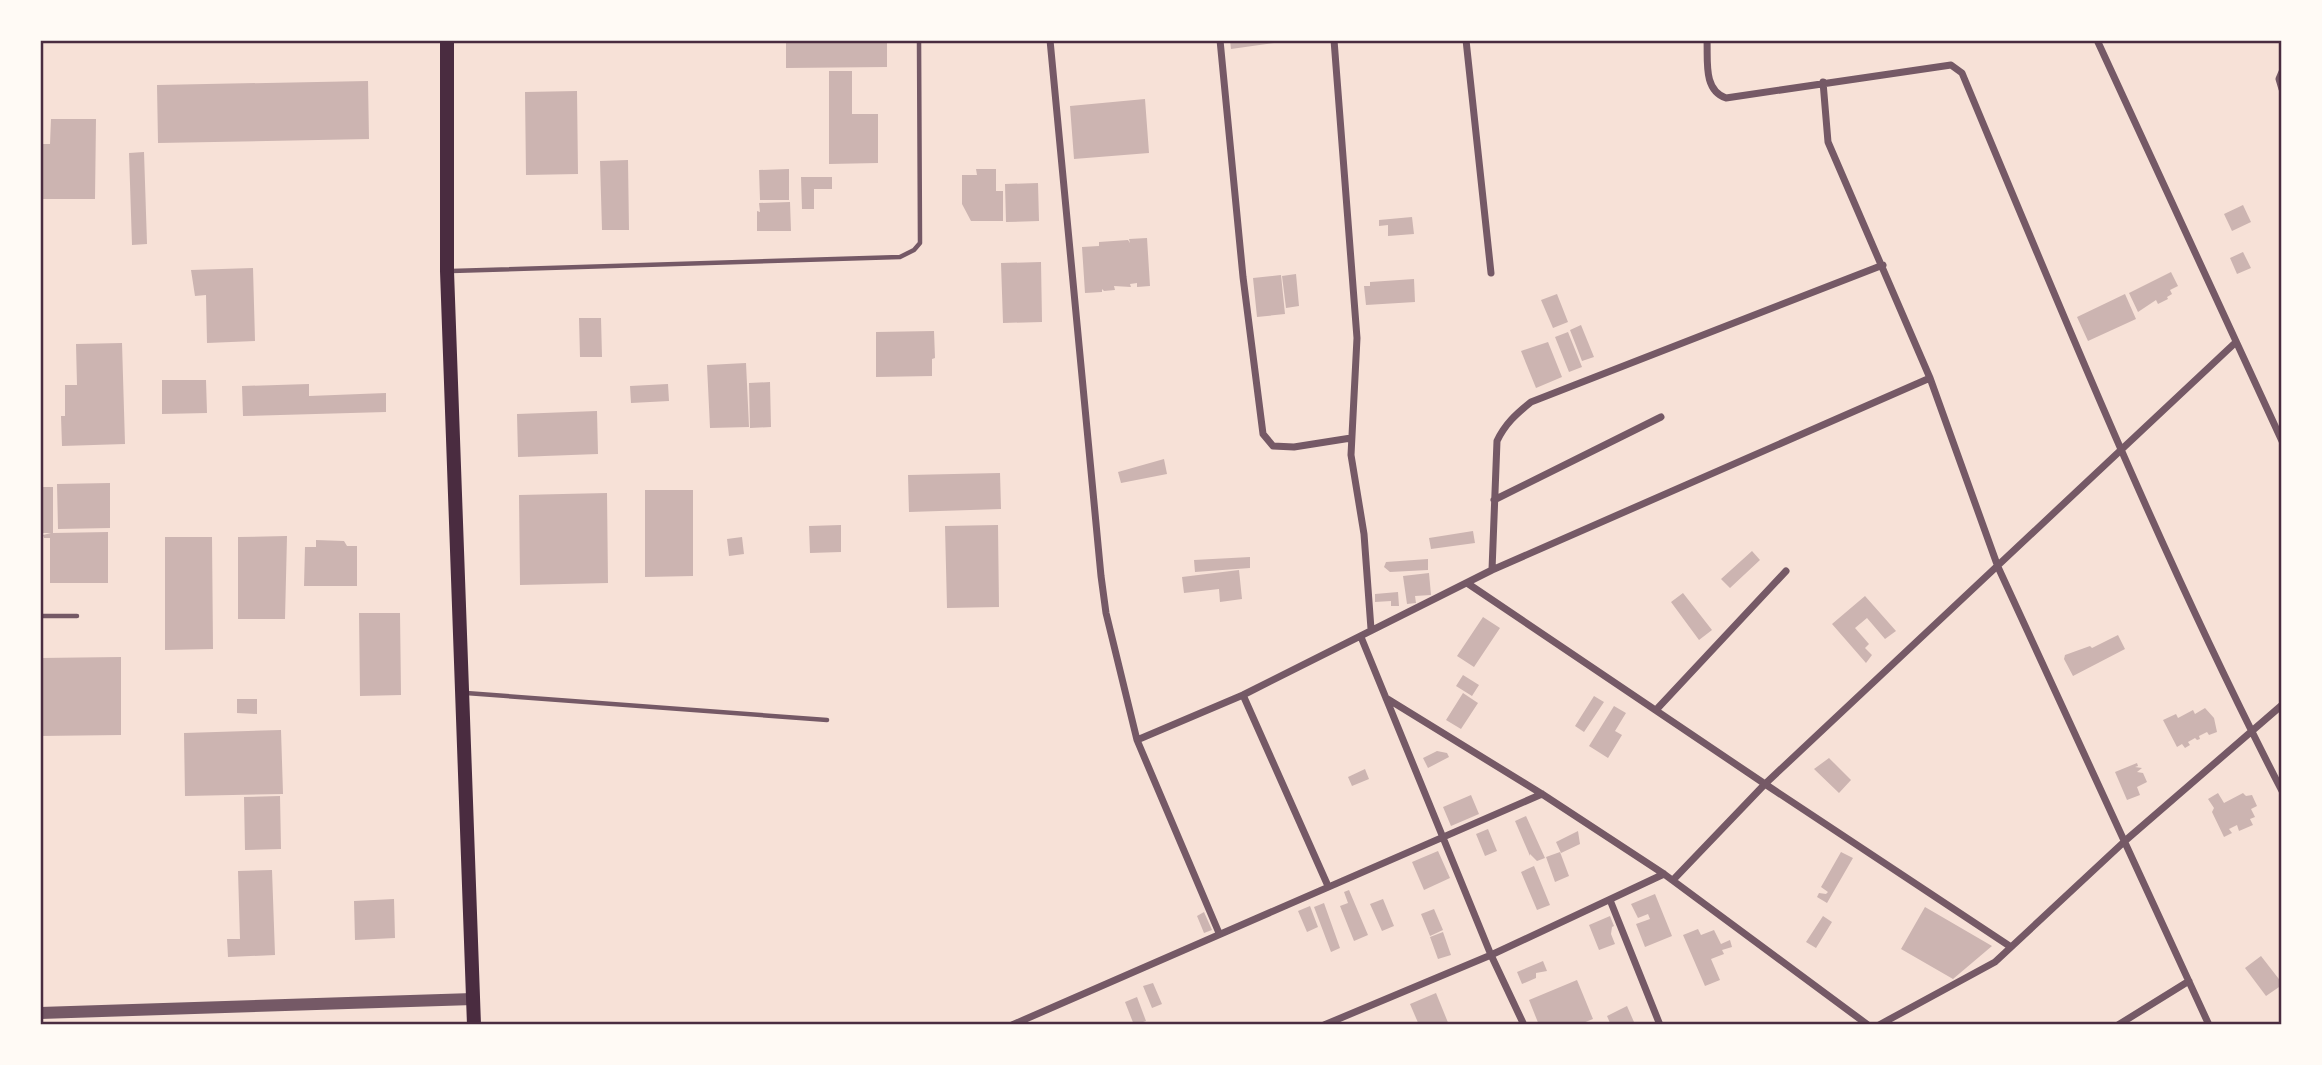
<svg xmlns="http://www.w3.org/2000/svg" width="2322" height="1065" viewBox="0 0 2322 1065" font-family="Poppins,sans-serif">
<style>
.building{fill:#ccb4b1}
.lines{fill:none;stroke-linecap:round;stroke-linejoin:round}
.service{stroke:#755966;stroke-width:4.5}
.minor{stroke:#755966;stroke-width:7}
.tertiary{stroke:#755966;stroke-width:12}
.primary{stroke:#4a2c40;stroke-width:14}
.neatline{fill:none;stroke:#4a2c40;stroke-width:2.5}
</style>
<rect width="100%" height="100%" fill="#f7e1d7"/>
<path class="building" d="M786,40H887V67L786,68Z
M1230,40H1273L1274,43L1231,49Z
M829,71H852V114H878V163L829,164Z
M368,81L369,139L158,143L157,85Z
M577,91L578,174L526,175L525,92Z
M1145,99L1149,153L1074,159L1070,106Z
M51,119H96L95,199H40V144H50Z
M144,152L147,244L132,245L129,153Z
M628,160L629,230H602L600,161Z
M789,169V200H760L759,170Z
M976,169H996V191H1003V221H971L962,204V175H977Z
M801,177H832V189H814V209H802Z
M1038,183L1039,221L1006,222L1005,184Z
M790,202L791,231H757V211L760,212L759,203Z
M2243,205L2251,222L2232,231L2224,214Z
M1412,217L1414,234L1388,236V225L1379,226V220Z
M1147,238L1150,286L1137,287V283L1130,284L1131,287L1114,286L1115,290L1104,291L1102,289V292L1085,293L1082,247L1099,246V242L1128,240L1130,243L1129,239Z
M2243,252L2251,268L2237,274L2230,258Z
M1041,262L1042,322L1003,323L1001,263Z
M253,268L255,341L207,343L206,295L195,296L191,270Z
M2171,272L2178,286L2170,290L2172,294L2167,297L2168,299L2158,304L2156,300L2138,312L2129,293Z
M1296,274L1299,306L1286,308L1282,276Z
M1281,275L1285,314L1257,317L1253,278Z
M1414,279L1415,302L1366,305L1364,286H1370V282Z
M1557,294L1568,322L1553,328L1541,300Z
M2125,294L2136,319L2088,341L2077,317Z
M579,318H601L602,357H580Z
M1581,325L1594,357L1582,361L1570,330Z
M934,331L935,358L932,359V376L876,377V332Z
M1568,332L1582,367L1569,372L1555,337Z
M1548,342L1562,377L1536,388L1521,351Z
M122,343L125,444L62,446L61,416H65V385H77L76,344Z
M746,363L749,427L710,428L707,365Z
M162,380H206L207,413L162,414Z
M770,382L771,427L750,428L749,383Z
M309,384V396L386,393V412L243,416L242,386Z
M668,384L669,401L631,403L630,386Z
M597,411L598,454L518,457L517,414Z
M1164,459L1167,474L1121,483L1118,472Z
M1000,473L1001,509L909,512L908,475Z
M110,483V528L58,529L57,484Z
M40,487H53V533L108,532V583H50V538H44L43,535L51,533H40Z
M645,490H693V576L645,577Z
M607,493L608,583L520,585L519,495Z
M841,525V552L810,553L809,526Z
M998,525L999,607L947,608L945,526Z
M1473,531L1475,543L1431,549L1429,538Z
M287,536L285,619H238V537Z
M165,537H212L213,649L165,650Z
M742,537L744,554L729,556L727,539Z
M316,540L344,541L347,546H357V586H304L305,547H316Z
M1752,551L1760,560L1730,588L1721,579Z
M1250,557V568L1195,572L1194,560Z
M1428,559V570L1390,572L1384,567L1386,562Z
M1239,570L1242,599L1220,602L1219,589L1184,593L1182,577Z
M1429,573L1431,595L1415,596L1416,603L1407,604L1403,576Z
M1398,592L1399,606H1391V601L1375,602V594Z
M1683,593L1712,630L1699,640L1671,602Z
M1865,596L1896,631L1885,639L1867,618L1855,628L1869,644L1865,648L1872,655L1866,663L1832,624Z
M359,613H400L401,695L360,696Z
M1483,617L1500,628L1474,667L1457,656Z
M2118,635L2125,649L2073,676L2064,659L2065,655L2090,646L2092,648Z
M121,657V735L40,736V658Z
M1463,675L1479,685L1472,696L1456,686Z
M1463,693L1478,703L1461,729L1446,720Z
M1594,696L1604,702L1584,732L1575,726Z
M237,699H257V714L237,713Z
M1614,706L1626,713L1615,731L1622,735L1608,758L1589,746Z
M2205,708L2214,718L2217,732L2209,735L2207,732L2199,736L2200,739L2197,740L2195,738L2188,742L2190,745L2185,748L2182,744L2177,747L2163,720L2176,714L2178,718L2193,710L2195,714Z
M281,730L283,794L185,796L184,733Z
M1437,751L1447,753L1449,757L1428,768L1423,758Z
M1829,758L1851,780L1839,793L1814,769Z
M2137,763L2138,766L2135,767L2142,768L2137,772L2143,773L2147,782L2137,787L2140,795L2127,800L2115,772Z
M1365,769L1369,779L1352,786L1348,777Z
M2218,793L2224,803L2243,793L2246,796L2252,795L2257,806L2251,809L2255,817L2250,819L2253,825L2239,831L2237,825L2229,829L2232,833L2224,837L2212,812L2214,808L2208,799Z
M1471,795L1479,814L1451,826L1443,807Z
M280,796L281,849L245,850L244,797Z
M1526,816L1545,858L1537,861L1530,854V856L1515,821Z
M1488,829L1497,851L1485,856L1476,834Z
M1578,831L1580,844L1561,853L1556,842Z
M1438,851L1450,878L1424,890L1412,862Z
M1560,852L1569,876L1555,882L1546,857Z
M1841,852L1853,858L1827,903L1817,897L1819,893L1826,894L1828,892L1821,887Z
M1534,866L1550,905L1537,910L1521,872Z
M272,870L275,955L228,957L227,939H240L238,871Z
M1349,890L1368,935L1354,941L1340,906L1348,903L1344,892Z
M1655,894L1672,936L1645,947L1636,924L1650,919L1648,914L1638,918L1631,904Z
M394,899L395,938L355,940L354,901Z
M1383,899L1394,926L1382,931L1370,904Z
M1324,903L1340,948L1331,952L1314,907Z
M1310,906L1318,927L1307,932L1298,911Z
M1925,907L1992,946L1953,979L1901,949Z
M1434,909L1443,930L1430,936L1421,914Z
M1204,912L1212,930L1204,933L1197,916Z
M1610,916L1614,926L1612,927L1611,934L1615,944L1599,950L1589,925Z
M1823,916L1832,922L1816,948L1806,942Z
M1698,929L1701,935L1714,930L1721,944L1730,940L1732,947L1722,950L1724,954L1711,959L1720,980L1705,986L1683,935Z
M1443,932L1451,955L1438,959L1430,937Z
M2261,956L2282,983V985L2266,996L2245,968Z
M1543,961L1547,971L1536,973V978L1522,984L1517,972Z
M1577,980L1593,1019L1578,1025H1539L1529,1000Z
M1153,983L1162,1004L1152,1008L1143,986Z
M1436,993L1449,1025H1419L1410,1004Z
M1137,997L1146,1021L1134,1025L1125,1002Z
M1627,1006L1634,1022L1629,1025L1610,1023L1607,1016Z"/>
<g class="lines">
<path class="service" d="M451,271L900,257L914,250L920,243L919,40
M40,616H77
M466,693L827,720"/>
<path class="minor" d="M1050,40L1101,576L1106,613L1137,740
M1220,40L1243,277L1263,434L1273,446L1294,447L1351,438
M1334,40L1357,338L1351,455L1364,534L1371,629
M1466,40L1491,273
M1707,40C1708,61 1703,90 1726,98L1951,65L1962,73C2063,315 2162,558 2282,791
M2097,40L2282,441
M2282,72L2279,79L2282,89
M1823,82L1828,142L1930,378L1998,567L2209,1025
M1494,500L1661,417
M1492,570L1930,378
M1467,583L1765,784L1673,880
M1361,637L1491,955L1524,1025
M1243,695L1328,886
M1386,698L1542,794L1664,874L1868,1025
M1656,710L1786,571
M1610,900L1660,1025
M1219,933L1137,740L1243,695L1492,570L1497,441C1505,424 1516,414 1531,402L1883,265
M2011,947L1765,784L2236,342
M1012,1025L1542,794
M1324,1025L1491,955L1664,874
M1879,1025L1995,962L2126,840L2282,705
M2118,1025L2189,981"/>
<path class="tertiary" d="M40,1013L473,999"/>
<path class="primary" d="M447,40V271L474,1025"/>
</g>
<rect width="2322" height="1065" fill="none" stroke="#fffaf5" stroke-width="84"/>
<rect x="42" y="42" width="2238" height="981" class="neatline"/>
</svg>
